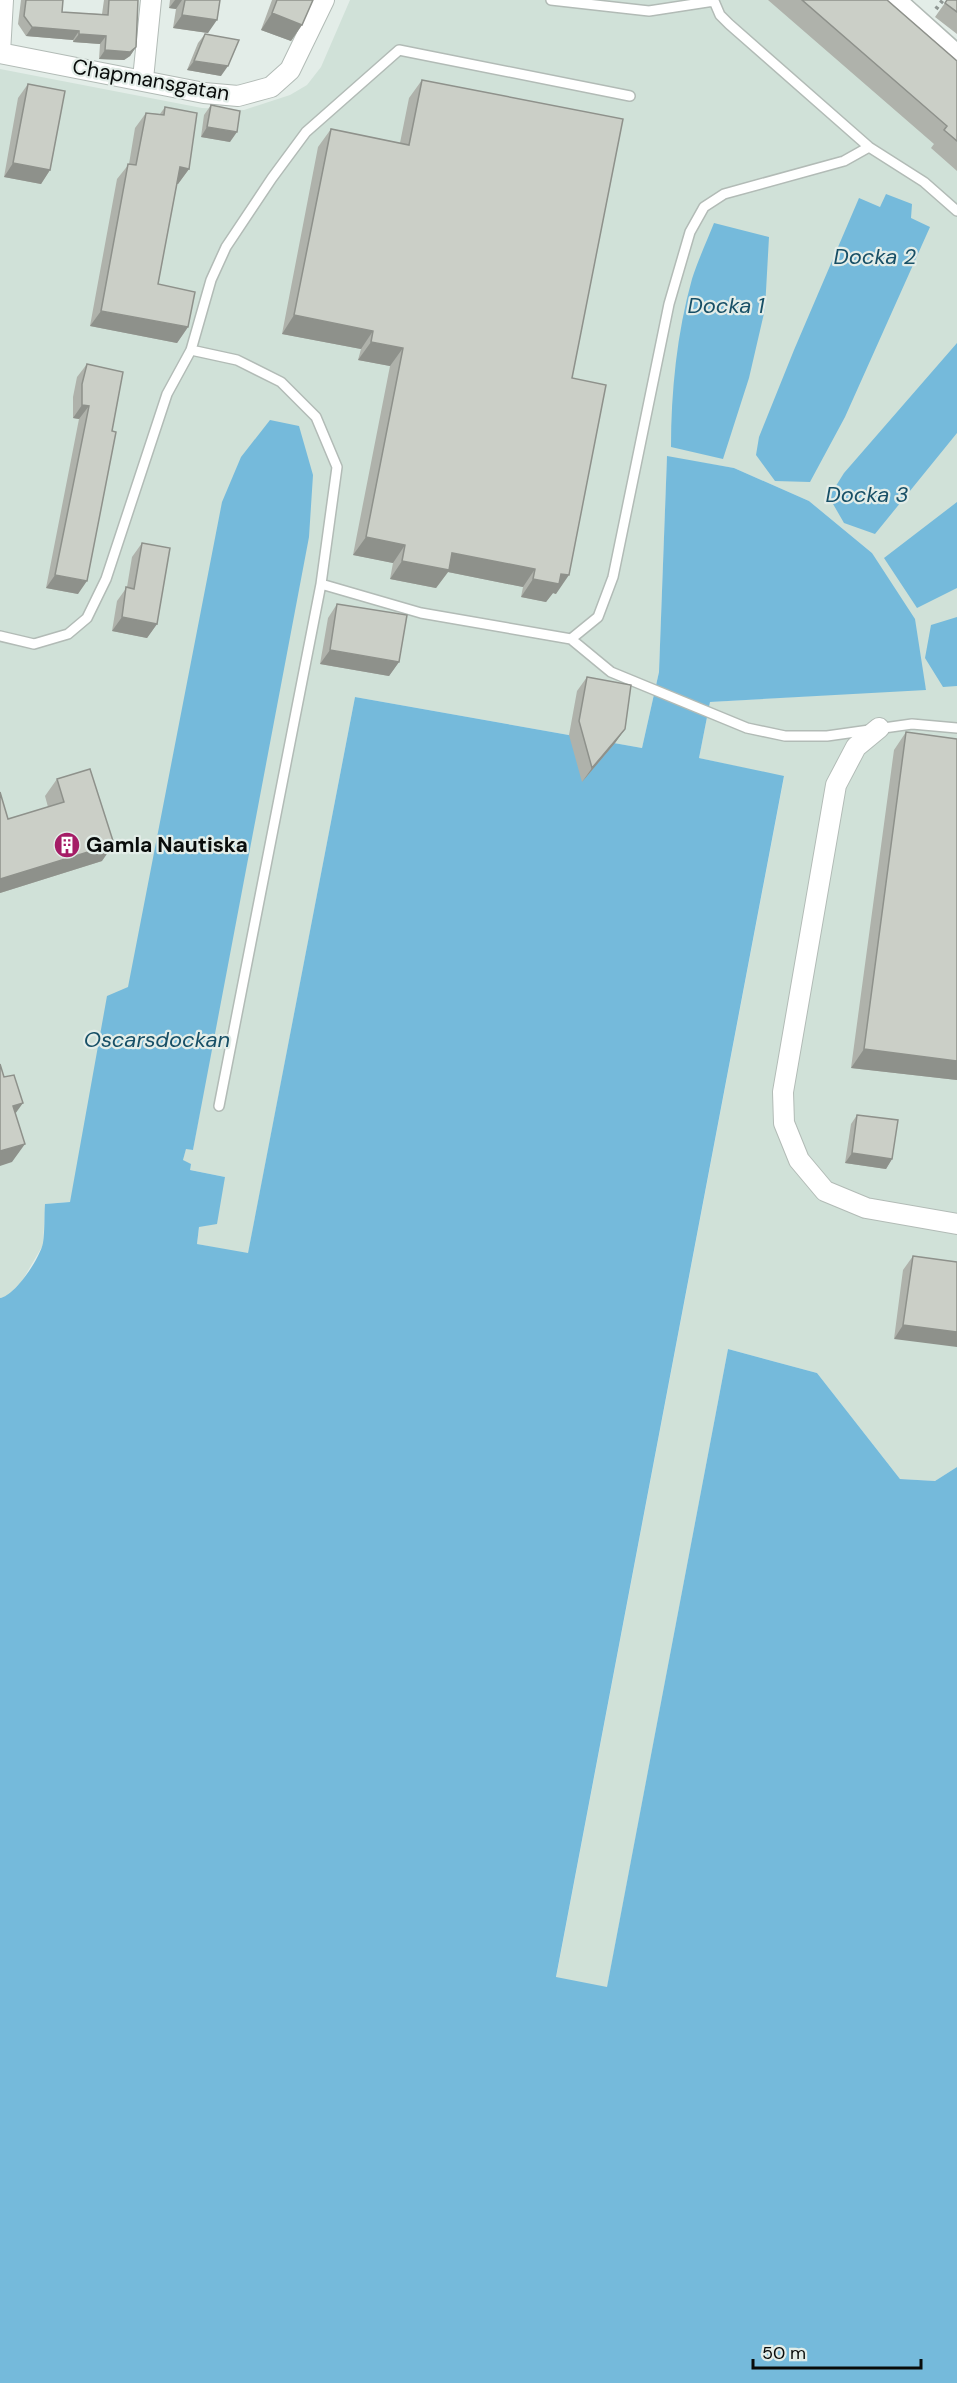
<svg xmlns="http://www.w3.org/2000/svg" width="957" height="2383" viewBox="0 0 957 2383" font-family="'DM Sans',sans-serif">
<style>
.built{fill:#d0e1d8}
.water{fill:#75badb}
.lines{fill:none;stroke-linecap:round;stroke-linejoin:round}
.lane-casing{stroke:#b2bbb6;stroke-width:12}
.street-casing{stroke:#b2bbb6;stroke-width:22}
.secondary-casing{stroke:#b2bbb6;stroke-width:30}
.path{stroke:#8f9693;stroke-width:4;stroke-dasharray:3 4.5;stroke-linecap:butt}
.lane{stroke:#fff;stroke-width:9}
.street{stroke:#fff;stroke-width:20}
.secondary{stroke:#fff;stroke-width:27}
.wall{fill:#afb2ab}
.shaded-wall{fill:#8e918b}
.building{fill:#cbcfc7;stroke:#8e918b;stroke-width:1.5}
.labels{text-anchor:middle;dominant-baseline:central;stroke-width:4.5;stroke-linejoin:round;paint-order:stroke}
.street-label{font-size:21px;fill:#090c0b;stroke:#e3ede8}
.poi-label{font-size:21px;font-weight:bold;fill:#090c0b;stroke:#e3ede8;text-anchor:start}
.water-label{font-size:22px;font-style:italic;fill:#174f66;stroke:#e3ede8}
</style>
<rect width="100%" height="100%" fill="#e3ede8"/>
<path class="built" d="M350,0H859L957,85V1467L935,1481L900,1479L817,1373L728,1349L607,1988L556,1978L784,777L699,758L710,702L926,689L872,553L809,501L734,468L667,457L659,672L642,748L355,697L248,1254L197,1244L199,1227L225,1177L190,1170L183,1160L186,1148L193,1150L201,1105L70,1202L45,1204L43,1245L22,1281L7,1297L0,1298V69L202,108L244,110L290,95L307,85L321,67Z"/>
<path class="water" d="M886,194L912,204L911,218L930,227L845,417L810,482L775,481L756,455L759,437L794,350L859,198L880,207Z
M714,223L769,237L765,309L749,378L723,459L671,447C671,392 677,332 692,279C698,260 707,241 714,223Z
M957,343V433L875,534L844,523L829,497L844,473Z
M270,420L299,426L313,475L309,537L193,1150L186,1149L183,1160L191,1164L190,1170L225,1177L217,1224L199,1227L197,1244L248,1253L355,697L642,748L659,672L667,456L734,468L809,501L872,553L915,619L926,690L710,702L699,758L784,776L556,1977L607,1987L728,1349L817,1373L900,1479L935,1481L957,1467V2383H0V1298C15,1296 40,1258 43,1243C45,1230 44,1216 45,1204L70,1202L107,996L128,987L222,502L241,457Z
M957,502V588L917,608L884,558Z
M957,617V686L943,687L925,658L931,625Z"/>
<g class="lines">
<defs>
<path id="lane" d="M551,0L649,11L714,1L720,15L729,24L869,147L924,182L957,211
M191,350L237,360L281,382L316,417L337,467L321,584L219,1106
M321,584L421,613L571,639L611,672L747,728L785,736H827L912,724L957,728
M0,636L34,644L68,634L87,618L106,579L167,394L191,350L211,280L226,247L272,178L306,132L399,50L630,96
M571,639L598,617L613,577L669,304L690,232L704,207L724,194L844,161L869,147"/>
<path id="street" d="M0,53L204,93L238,96L271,87L290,70L324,0
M0,53L3,0
M143,79L151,0
M879,728L856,747L836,785L783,1092L784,1123L799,1160L825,1191L866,1208L957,1224"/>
<path id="secondary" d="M890,0L957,60"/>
</defs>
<use href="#lane" class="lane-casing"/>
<use href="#street" class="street-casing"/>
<use href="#secondary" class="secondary-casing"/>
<path class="path" d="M936,9L943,0"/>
<use href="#lane" class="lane"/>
<use href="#street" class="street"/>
<use href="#secondary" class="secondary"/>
</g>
<path class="wall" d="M21,0H63L62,12L102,14L104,0H138L136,47L130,56L124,60L99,59L100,44L73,42V40L26,36L18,24Z
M170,0H220L208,33L173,28L176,9L169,8Z
M272,0H313L302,25L291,41L261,30Z
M768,0H887L957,61V171L931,148L934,144Z
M947,0H957V34L935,17Z
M205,34L221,76L187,70L198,43Z
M422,80L572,378L556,594L553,593L546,602L521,597L523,587L448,572L436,588L390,579L393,563L353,555L390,366L358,360L361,349L282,334L318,147L331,129L400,143L409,98Z
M28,84L50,170L41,184L4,177L18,98Z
M211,105L230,142L201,137L204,115Z
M165,107L189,169L178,184H177L158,284L188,327L177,343L90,326L117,179L129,164L135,128L146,113L160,114Z
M87,364L112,431L78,594L46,588L79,419L73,418V397L77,377Z
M142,543L157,624L147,638L112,631L117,601L127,587L132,557Z
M337,604L399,662L389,676L320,664L328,618Z
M587,677L625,729L615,743L582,782L569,735L577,691Z
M906,732L957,739V1080L851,1068L894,750Z
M57,779L102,861L0,893V792L8,819L48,807L45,796Z
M857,1115L892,1159L886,1169L845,1163L851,1124Z
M913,1256L957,1262L894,1339L903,1270Z"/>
<path class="shaded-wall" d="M175,0H182L176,9L169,8Z
M272,13L302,25L291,41L261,30Z
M182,15L217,20L208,33L173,28Z
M32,27L79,31L73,40L26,36Z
M79,34L106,36L100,44L73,42Z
M136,47L130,56L124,60L99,59L105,50Z
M194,61L228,66L221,76L187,70Z
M207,127L237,132L230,142L201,137Z
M13,163L50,170L41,184L4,177Z
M180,167L189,169L178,184L169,183Z
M101,311L188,327L177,343L90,326Z
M294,315L373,331L361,349L282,334Z
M371,342L403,348L390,366L358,360Z
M82,405L89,406L79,419L73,418Z
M366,537L405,545L393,563L353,555Z
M452,553L535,569L523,587L448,572L436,588L390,579L402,561Z
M561,574L569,575L556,594L553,593L546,602L521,597L533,579Z
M55,575L87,581L78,594L46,588Z
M122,617L157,624L147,638L112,631Z
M330,650L399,662L389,676L320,664Z
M625,729L615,743L582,782L592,768Z
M114,844L102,861L0,893V879Z
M864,1049L957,1061V1080L851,1068Z
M23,1103L10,1121L13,1106Z
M25,1144L12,1162L0,1166V1151Z
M852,1153L892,1159L886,1169L845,1163Z
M903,1325L957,1332V1347L894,1339Z"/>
<path class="building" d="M26,0H63L62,12L108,15L109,0H138L136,47L130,52L105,50L106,36L79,34V31L32,27L24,16Z
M185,0H220L217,20L182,15Z
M277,0H313L302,25L272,13Z
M802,0H887L957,61V141L944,130L947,126Z
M947,0H957V12L945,3Z
M205,34L239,40L228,66L194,61Z
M422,80L623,119L572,378L606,385L569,575L561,574L559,584L533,579L535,569L452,553L449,570L402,561L405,545L366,537L403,348L371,342L373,331L294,315L331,129L409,145Z
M28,84L65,91L50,170L13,163Z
M211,105L240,111L237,132L207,127Z
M165,107L197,113L189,169L180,167L158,284L195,292L188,327L101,311L128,164L136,165L146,113L164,115Z
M87,364L123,372L112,431L116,432L87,581L55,575L89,406L82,405V384Z
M142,543L170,548L157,624L122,617L126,587L134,589Z
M337,604L407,615L399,662L330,650Z
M587,677L631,685L625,729L592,768L579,721Z
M906,732L957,739V1061L864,1049Z
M90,769L114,844L0,879V792L8,819L64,802L57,779Z
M0,1064L4,1077L14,1075L23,1103L13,1106L25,1144L0,1151Z
M857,1115L898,1120L892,1159L852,1153Z
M913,1256L957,1262V1332L903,1325Z"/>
<defs>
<symbol id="building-disc" viewBox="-11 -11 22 22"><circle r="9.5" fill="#a51c66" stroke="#e3ede8"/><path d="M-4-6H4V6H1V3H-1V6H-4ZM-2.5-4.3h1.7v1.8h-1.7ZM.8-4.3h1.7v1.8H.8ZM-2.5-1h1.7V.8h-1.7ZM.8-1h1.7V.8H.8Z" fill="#fff"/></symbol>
</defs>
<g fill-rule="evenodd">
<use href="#building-disc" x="52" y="830" width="30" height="30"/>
</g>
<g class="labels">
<g class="street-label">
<text transform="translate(151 80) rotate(10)">Chapmansgatan</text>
</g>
<g class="poi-label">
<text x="86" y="845">Gamla Nautiska</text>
</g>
<g class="water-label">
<text x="875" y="256">Docka 2</text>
<text x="726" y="305">Docka 1</text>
<text x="867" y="494">Docka 3</text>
<text x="157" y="1039">Oscarsdockan</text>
</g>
</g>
<path d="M753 2359v9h168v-9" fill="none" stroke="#090c0b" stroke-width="3"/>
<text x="762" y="2359" font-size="18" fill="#090c0b" stroke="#e3ede8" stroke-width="4.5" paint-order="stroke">50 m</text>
</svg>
